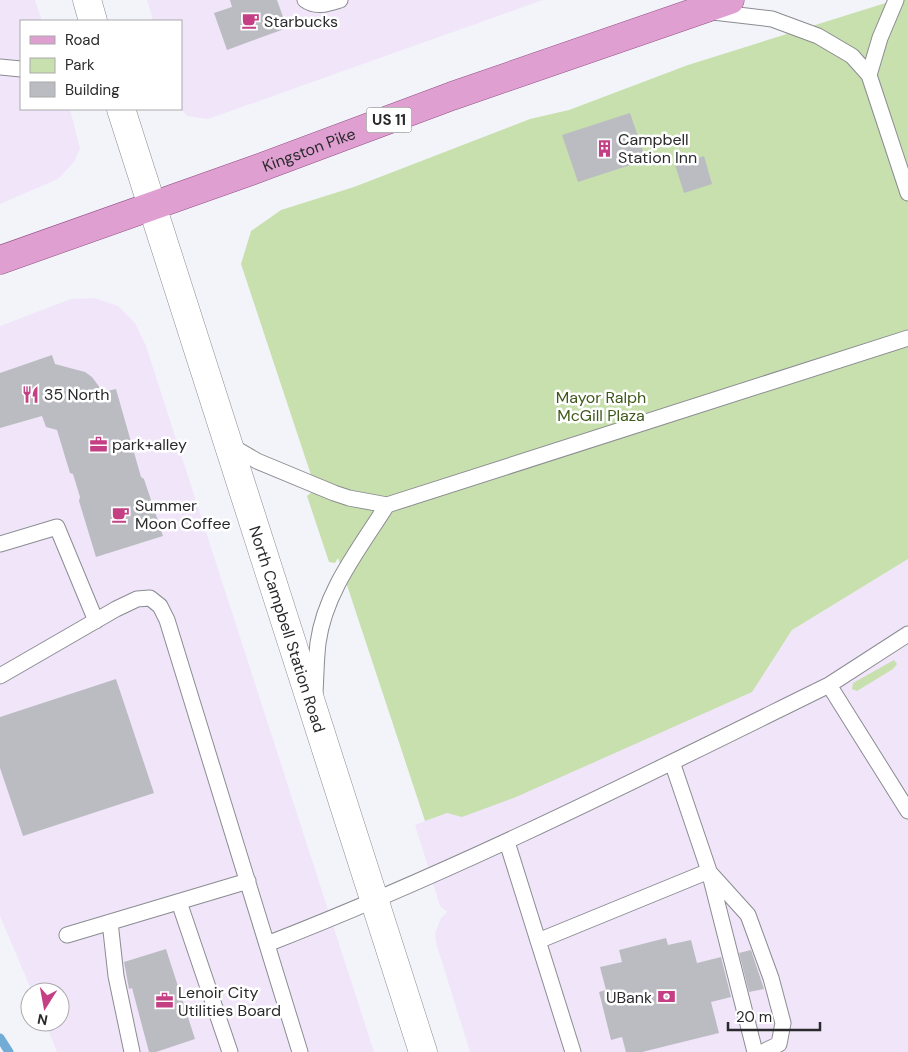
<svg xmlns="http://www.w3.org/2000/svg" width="908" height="1052" viewBox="0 0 908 1052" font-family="'DM Sans',sans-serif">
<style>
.commercial{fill:#f1e5fa}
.green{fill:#c7e0ad}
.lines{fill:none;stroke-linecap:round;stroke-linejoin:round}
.stream{stroke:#73abd7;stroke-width:9}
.building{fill:#bbbcc2}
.service-casing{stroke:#8b8c92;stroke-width:17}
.secondary-casing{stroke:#8b8c92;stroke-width:29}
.primary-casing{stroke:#924e84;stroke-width:29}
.service{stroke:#fff;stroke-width:15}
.secondary{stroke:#fff;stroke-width:28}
.primary{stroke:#dfa0d1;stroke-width:28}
.labels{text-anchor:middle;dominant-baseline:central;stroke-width:5;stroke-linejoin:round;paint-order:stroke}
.shield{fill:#fff;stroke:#6a6a6b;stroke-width:1}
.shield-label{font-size:15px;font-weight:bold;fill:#2a2a2c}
.poi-label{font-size:16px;fill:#2a2a2c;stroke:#fff;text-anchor:start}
.street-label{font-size:16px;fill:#2a2a2c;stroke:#fff}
.park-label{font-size:16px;fill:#3d5719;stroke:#fff}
</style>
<rect width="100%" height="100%" fill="#f3f4fa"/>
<path class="commercial" d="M0,0H35L42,21H21V109H70L80,149L74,162L58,179L0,204Z
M147,0H543L208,119L187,116L181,109V21H153Z
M95,298L118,306L135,323L146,346L374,1052H57L45,1022H60V992H32L0,916V326L71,299Z
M908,559V1052H470L436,943L435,933L441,918L447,912L440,906L415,825L551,772L782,646L792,630Z"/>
<path class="green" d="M895,0H908V559L792,630L752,692L516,797L462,817L447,813L425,821L338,558L335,563L329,562L307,496L312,492L317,493L241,264L251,231L281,210L354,187L530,119L569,110L688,65Z
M894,660L897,664L893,669L857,691L852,689L853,683Z"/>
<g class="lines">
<path class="stream" d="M0,1038L9,1052"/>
</g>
<path class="building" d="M230,0H277L287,28L227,50L214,13L232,7Z
M630,113L646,160L578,182L562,135Z
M704,156L712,184L684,193L675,165Z
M52,355L55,364L85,372L92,377L103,392L116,389L141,477L144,479L163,536L96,557L79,501L80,497L73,474L70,473L57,430L46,427L42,416L0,428V373Z
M116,679L154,793L23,836L0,768V717Z
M666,938L668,945L691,940L697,963L721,957L731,997L711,1002L719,1033L642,1052H626L622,1037L611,1040L599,992L606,990L600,967L622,962L619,950Z
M166,949L195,1039L156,1052H149L132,988L129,989L124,962Z
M751,950L764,989L749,992L739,953Z"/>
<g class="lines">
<defs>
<path id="service" d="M305,0C316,8 327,4 340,0
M713,12L772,19L818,36L852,56L869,75L908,193
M0,67L21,69
M869,75L880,38L896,0
M228,444L257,461L334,493L349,498L387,505L908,338
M0,544L57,527L96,621
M0,676L116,609L137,599L150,598L160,606L167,620L300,1052
M829,685L908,634
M315,693C316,677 316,660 318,643C325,591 360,548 387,505
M672,762L709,871L755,1052
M507,842L573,1052
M711,874L748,915L771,978L783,1023L779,1044L763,1052
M179,902L230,1052
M110,922L116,976L132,1052
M67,935L248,881
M538,941L709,871
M267,944C460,869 644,776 829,685L908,811"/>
<g id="secondary">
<path d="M87,0L93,21"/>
<path id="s1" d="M121,109L423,1052"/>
</g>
<g id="primary">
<path id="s2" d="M0,260L251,171L452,96L730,0"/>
</g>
</defs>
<use href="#service" class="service-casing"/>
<use href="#secondary" class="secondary-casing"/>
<use href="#primary" class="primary-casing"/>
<use href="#service" class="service"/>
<use href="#secondary" class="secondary"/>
<use href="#primary" class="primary"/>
</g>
<defs>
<symbol id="cafe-bare" viewBox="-9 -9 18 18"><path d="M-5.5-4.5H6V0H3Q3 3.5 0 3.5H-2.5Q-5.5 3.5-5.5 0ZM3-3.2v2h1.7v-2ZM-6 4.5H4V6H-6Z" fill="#c43f83" stroke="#fff" stroke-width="2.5" paint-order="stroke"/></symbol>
<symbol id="building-bare" viewBox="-9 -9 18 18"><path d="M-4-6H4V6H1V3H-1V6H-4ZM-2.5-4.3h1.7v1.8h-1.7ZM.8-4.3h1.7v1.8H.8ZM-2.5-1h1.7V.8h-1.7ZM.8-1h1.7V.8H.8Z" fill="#c43f83" stroke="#fff" stroke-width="2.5" paint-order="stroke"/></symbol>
<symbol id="restaurant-bare" viewBox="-9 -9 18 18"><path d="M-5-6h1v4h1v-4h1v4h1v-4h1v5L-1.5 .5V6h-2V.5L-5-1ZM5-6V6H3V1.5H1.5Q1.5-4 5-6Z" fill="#c43f83" stroke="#fff" stroke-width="2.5" paint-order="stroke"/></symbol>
<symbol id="office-bare" viewBox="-9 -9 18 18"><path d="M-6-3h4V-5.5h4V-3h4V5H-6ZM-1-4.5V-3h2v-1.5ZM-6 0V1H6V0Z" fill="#c43f83" stroke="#fff" stroke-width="2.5" paint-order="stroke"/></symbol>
<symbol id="bank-bare" viewBox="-9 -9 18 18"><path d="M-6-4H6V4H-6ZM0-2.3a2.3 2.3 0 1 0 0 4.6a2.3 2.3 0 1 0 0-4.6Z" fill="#c43f83" stroke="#fff" stroke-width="2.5" paint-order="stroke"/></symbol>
</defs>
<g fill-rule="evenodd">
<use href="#cafe-bare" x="238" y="8" width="25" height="25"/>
<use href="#building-bare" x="592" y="136" width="25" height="25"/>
<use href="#restaurant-bare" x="18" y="382" width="25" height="25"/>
<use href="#office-bare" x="86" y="432" width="25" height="25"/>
<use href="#cafe-bare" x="108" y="502" width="25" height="25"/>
<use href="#bank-bare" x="654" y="984" width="25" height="25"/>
<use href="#office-bare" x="152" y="988" width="25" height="25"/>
</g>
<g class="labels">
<rect class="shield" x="366.5" y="107.5" width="45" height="25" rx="4"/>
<g class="shield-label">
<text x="389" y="120">US 11</text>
</g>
<g class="poi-label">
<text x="264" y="21">Starbucks</text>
<text x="618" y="139">Campbell<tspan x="618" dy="18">Station Inn</tspan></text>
<text x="44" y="394">35 North</text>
<text x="112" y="444">park+alley</text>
<text x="135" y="505">Summer<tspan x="135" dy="18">Moon Coffee</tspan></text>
<text x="178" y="992">Lenoir City<tspan x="178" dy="18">Utilities Board</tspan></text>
<text x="652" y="997" text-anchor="end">UBank</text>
</g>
<g class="street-label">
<text stroke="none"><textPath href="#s2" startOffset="328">Kingston Pike</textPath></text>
<text stroke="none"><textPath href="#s1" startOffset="546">North Campbell Station Road</textPath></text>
</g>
<g class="park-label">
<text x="601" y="397">Mayor Ralph<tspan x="601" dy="18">McGill Plaza</tspan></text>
</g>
</g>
<rect x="20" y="20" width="162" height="90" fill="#ffffff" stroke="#aaaaab"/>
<rect x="30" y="36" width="25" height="8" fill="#dfa0d1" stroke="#aaaaab"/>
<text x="65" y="45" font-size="15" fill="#2a2a2c">Road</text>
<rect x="30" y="58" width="25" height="15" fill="#c7e0ad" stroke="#aaaaab"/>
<text x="65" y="70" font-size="15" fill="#2a2a2c">Park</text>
<rect x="30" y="82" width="25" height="15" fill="#bbbcc2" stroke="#aaaaab"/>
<text x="65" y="95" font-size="15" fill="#2a2a2c">Building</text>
<g transform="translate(45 1007) rotate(191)"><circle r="24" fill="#ffffff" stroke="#aaaaab"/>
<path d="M0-4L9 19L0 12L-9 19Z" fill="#c43f83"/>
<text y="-8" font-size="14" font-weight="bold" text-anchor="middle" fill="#2a2a2c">N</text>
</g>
<path d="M728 1022v8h92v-8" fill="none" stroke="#2a2a2c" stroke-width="2.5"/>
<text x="736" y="1022" font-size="15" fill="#2a2a2c" stroke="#ffffff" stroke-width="4" paint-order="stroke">20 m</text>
</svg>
